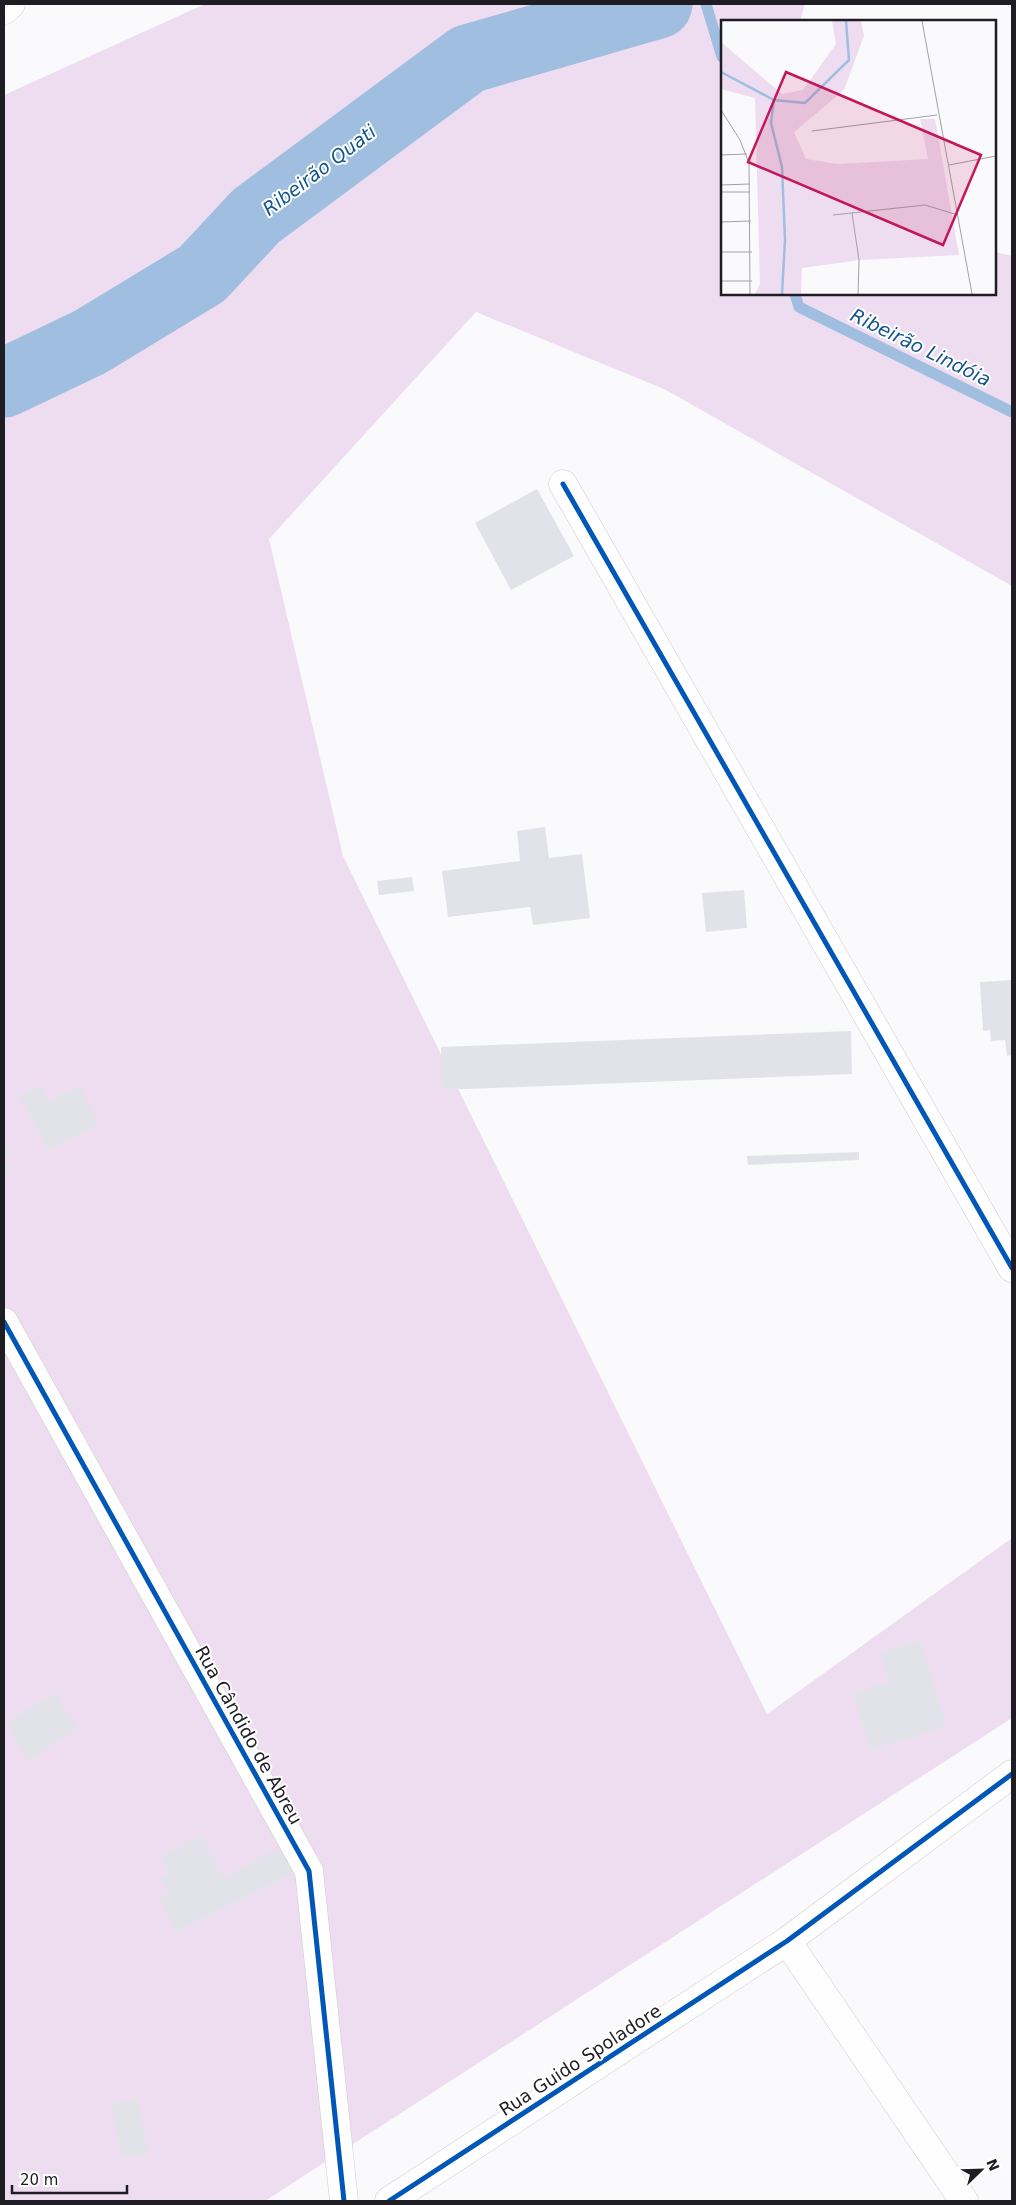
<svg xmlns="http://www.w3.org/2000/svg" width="1016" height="2205" viewBox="0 0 1016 2205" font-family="'DejaVu Sans',sans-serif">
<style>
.green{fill:#eeddf0}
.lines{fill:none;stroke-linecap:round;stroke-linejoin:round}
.stream{stroke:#a0bedf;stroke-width:11}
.river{stroke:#a0bedf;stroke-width:69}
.building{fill:#e2e3e8}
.street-casing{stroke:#cccccf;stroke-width:29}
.street{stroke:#fefeff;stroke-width:28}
.cycleway-casing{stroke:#fff;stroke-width:8}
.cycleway{stroke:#0057b8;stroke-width:5}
.labels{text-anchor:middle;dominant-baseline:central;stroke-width:4;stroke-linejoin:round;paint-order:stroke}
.street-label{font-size:18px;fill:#1d1d23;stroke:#fff}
.water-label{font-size:19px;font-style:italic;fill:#13558d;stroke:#fff}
.inset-river{fill:none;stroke:#a0bedf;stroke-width:2.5}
.inset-road{fill:none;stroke:#a2a2a5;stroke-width:1}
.view{fill:#c2185b;fill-opacity:0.15;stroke:#c2185b;stroke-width:2.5}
.inset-edge{fill:none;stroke:#1d1d23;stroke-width:2.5}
</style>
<rect width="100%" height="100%" fill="#fafafc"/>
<path class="green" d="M205,4H805L800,21H722V294H995V252L1012,256V586L664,389L476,312L269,539L343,856L767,1714L1012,1538V1718L265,2201H4V95Z"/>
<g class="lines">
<path class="stream" d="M706,4L722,57
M795,294L799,307L1012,412"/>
<path class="river" d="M4,383L90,342L202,274L256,216L468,59L658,4"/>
</g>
<path class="building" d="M537,489L574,556L511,590L475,523Z
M545,827L549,858L582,854L590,918L533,925L530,907L448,917L442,871L520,861L517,831Z
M412,877L414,891L379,895L377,881Z
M744,890L747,928L706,932L702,893Z
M1012,980V1055L1007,1056L1005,1040L991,1041L990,1030L983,1031L980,982Z
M851,1031L852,1074L442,1090L441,1047Z
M40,1085L49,1101L79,1086L99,1124L48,1151L19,1095Z
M4,1136L13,1154L5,1158L12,1173L4,1177Z
M859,1152V1160L748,1165L747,1156Z
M921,1640L946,1727L870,1750L853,1693L889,1682L881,1652Z
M54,1692L78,1728L29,1761L5,1724Z
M202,1835L223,1877L289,1843L302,1869L176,1932L159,1897L168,1892L161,1878L169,1874L161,1856Z
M138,2098L148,2154L121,2158L111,2103Z"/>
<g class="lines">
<defs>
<path id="street" d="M4,10L11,4
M563,484L1012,1268
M4,1322L309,1871L344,2201
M787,1941L964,2201
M389,2201L787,1941L1012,1774"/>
</defs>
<use href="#street" class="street-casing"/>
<use href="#street" class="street"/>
<defs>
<path id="cycleway" d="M563,484L1012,1268
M4,1322L309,1871L344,2201
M389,2201L787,1941L1012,1774"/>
</defs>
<use href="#cycleway" class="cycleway-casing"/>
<use href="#cycleway" class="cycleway"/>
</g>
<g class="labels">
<g class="street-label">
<text transform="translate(249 1735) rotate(61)">Rua Cândido de Abreu</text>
<text transform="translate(580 2060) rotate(-33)">Rua Guido Spoladore</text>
</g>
<g class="water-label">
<text transform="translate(319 170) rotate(-37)">Ribeirão Quati</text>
<text transform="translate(921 347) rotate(26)">Ribeirão Lindóia</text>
</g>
</g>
<g transform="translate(721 20)">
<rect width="275" height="275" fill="#fafafc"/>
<path d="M111,1H140L143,16L123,70L73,112L85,139L116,144L207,139L199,99H214L238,235L139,240L81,248L80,274H34L39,264L34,78L0,69V22L61,74L82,70L115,24Z" fill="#eeddf0"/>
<path class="inset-river" d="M0,52L53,80L84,83L128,40L125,1M53,80L50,103L61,147L64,220L61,274"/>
<path class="inset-road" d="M201,1L251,274M0,90L19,120L28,143L29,274M91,111L216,95M0,135L26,134M228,145L275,136M0,165L29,164M0,172H29M131,193L138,240L137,274M112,195L204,185L237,195M0,202L30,201M0,232H31M0,261H31"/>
<path class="view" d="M65,52L260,135L222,225L27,142Z"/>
<rect width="275" height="275" class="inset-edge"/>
</g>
<rect width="1016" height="2205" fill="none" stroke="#1d1d23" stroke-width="10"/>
<g transform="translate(981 2170) rotate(67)" stroke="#ffffff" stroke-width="4" paint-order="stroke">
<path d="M0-4L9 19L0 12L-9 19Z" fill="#1d1d23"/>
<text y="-8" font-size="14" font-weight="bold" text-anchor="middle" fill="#1d1d23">N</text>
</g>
<path d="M12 2185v8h115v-8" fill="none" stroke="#1d1d23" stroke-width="2.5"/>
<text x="20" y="2185" font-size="15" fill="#1d1d23" stroke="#ffffff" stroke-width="4" paint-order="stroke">20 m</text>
</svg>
